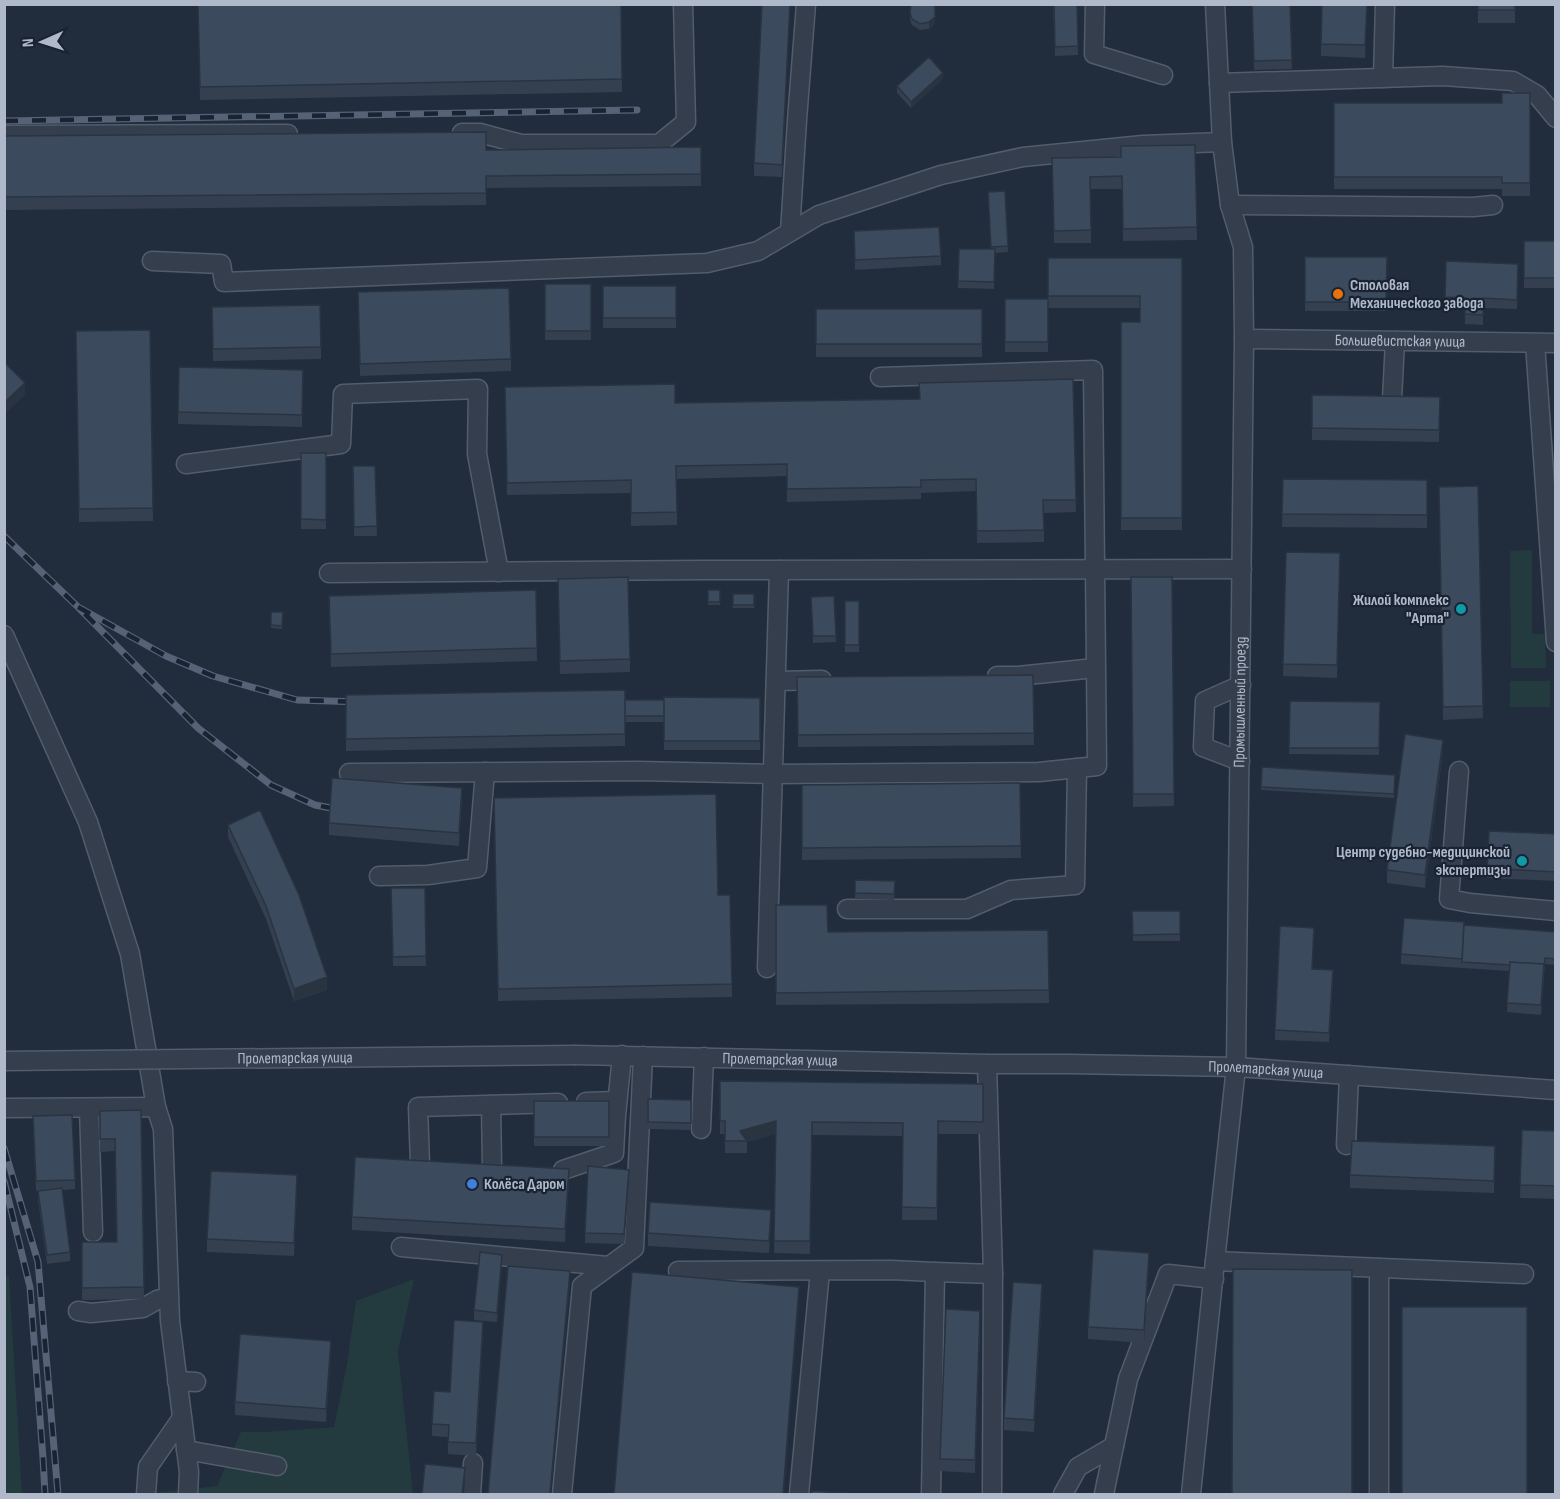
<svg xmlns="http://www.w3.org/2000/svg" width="1560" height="1499" viewBox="0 0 1560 1499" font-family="'Sofia Sans Condensed',sans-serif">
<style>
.green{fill:#233b3e}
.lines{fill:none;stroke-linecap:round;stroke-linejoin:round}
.minor-casing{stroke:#535c6b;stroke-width:21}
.minor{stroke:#353e4d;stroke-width:18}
.rail-casing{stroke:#566275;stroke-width:7}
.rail{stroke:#1a2332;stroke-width:4.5;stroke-dasharray:14;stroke-linecap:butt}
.minor-bridge-casing{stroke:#535c6b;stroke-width:21;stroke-linecap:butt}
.minor-bridge{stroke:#353e4d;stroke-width:18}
.wall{fill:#344050}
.shaded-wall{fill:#2a3441}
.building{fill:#3c4a5d;stroke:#2a3441;stroke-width:1.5}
.food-dot{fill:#e8710a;stroke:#1a2332;stroke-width:2}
.culture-dot{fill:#0f9aa8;stroke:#1a2332;stroke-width:2}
.shop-dot{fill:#3f7fe0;stroke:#1a2332;stroke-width:2}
.labels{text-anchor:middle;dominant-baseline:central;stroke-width:4.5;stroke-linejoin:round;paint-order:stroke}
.poi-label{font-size:16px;font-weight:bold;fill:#b0b9c9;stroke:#1a2332;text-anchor:start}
.street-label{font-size:16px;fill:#b0b9c9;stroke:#1a2332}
</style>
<rect width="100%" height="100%" fill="#212c3d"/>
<path class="green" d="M1532,550V634H1545L1546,668H1511L1510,551Z
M1510,681H1550V707H1510Z
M4,1274L9,1277L22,1494H5Z
M414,1279L398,1351L413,1494H145L217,1486L241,1432H266L334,1427L347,1364L356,1301Z"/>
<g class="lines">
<defs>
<g id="minor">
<path d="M1095,4L1094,54L1163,75"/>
<path d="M1383,78L1385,4"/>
<path d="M1219,83L1443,76L1513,81L1537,95L1556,118"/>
<path d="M462,133H480L521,144H659L686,122L683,4"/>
<path d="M4,135L288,134"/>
<path d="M1230,205L1473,207L1493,205"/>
<path d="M790,232L797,120L806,4"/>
<path d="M152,261L221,264L224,282L707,263L758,251L819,215L941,175L1023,157L1143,145L1222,142"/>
<path id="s1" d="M1244,339L1556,343"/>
<path d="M1535,343L1556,642"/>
<path d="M1392,399L1395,341"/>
<path d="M186,464L341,444L343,394L478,389L477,454L499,572"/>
<path d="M329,573L704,570L1242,569"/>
<path d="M4,635L88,822L130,954L156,1107"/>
<path d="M997,676H1018L1095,668"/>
<path d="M776,681L822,680"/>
<path d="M1240,761L1203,747L1205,701L1241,685"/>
<path d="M1459,771L1449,899L1470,903L1556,911"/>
<path d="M349,773L638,771L773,774L1039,772L1097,766L1093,370L880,377"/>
<path d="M379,876L428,875L477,868L485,772"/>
<path d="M847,909H967L1011,890L1075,885L1077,768"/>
<path d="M767,968L779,570"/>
<path id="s2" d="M576,1055L987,1064H1070L1236,1067L1556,1090"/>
<path d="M987,1064L993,1274L992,1494"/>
<path d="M586,1102L617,1101"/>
<path d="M491,1105L492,1167"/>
<path d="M4,1108L156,1107L163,1129L170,1321L189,1472L188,1494"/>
<path d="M89,1108L93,1232"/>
<path d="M701,1129L704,1057"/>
<path d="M1346,1145L1349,1075"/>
<path d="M420,1164L418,1107L558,1103"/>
<path d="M563,1170L614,1153L616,1116L622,1055"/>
<path d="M401,1247L608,1266"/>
<path id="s3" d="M1215,1261L1236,1067L1244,339L1243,247L1230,205L1222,142L1215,4"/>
<path d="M678,1271L891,1270L935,1272"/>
<path d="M78,1311L91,1313L143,1308L157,1300L169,1297"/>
<path d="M177,1381L196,1382"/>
<path d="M186,1450L277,1466"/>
<path d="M146,1494L148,1467L182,1418"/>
<path d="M471,1494L473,1463"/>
<path d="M562,1494L582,1286L634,1248L643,1056"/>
<path d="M799,1494L820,1271"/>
<path d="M931,1494L935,1272L993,1274"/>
<path d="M1063,1494L1078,1467L1114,1446"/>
<path d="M1104,1494L1128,1379L1168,1274L1214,1279"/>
<path d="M1191,1494L1215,1261L1524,1274"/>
<path d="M1379,1494V1268"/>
</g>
</defs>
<use href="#minor" class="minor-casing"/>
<use href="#minor" class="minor"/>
<defs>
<path id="rail" d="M4,121L637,110
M4,536L78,607L198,728L271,785L315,805L331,808
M78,607L166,656L213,676L297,700L361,702
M4,1148L38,1262L58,1494
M4,1181L30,1287L43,1458L45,1494"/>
</defs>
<use href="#rail" class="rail-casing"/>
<use href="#rail" class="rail"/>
<defs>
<g id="minor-bridge">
<path id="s4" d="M4,1061L576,1055"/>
</g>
</defs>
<use href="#minor-bridge" class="minor-bridge-casing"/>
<use href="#minor-bridge" class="minor-bridge"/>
</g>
<path class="wall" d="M198,4L622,79V92L200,100Z
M790,4L782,177L754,176V163Z
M1053,4H1077L1078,55L1055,56Z
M1252,4H1290L1292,69L1254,70Z
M1367,4L1365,58L1321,56V44Z
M1478,4H1515V23H1478Z
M910,13L935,14V23L929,29L920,30L912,25L910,20Z
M943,79L911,108L897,93V86Z
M1530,93V196H1502V189H1334V103H1502Z
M4,136L486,150L701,147V186L486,188V205L4,210Z
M1195,145L1197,240L1123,241L1122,189H1091V243H1054L1052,158L1121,157Z
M1005,191L1008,252L995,253L994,289L958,288L959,249H991L988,192Z
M854,231L941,256V265L855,270Z
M1524,241H1556V288H1524Z
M1305,257H1387L1386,311H1305Z
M1048,258H1182V530H1121V322H1140V308H1048Z
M1446,261L1518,274L1517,309L1483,308V325L1465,324V307L1445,306Z
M545,284H591V340H545Z
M603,286H676V328H603Z
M1005,299H1048V352H1005Z
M358,305L511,359V371L360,376Z
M212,307L321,347V359L213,361Z
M816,309H982V357H816Z
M150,330L153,521L79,522L76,331Z
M179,367L303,370L302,427L178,424Z
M1073,379L1076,512L1044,513V542L977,543L976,491L921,493V499L787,502V476L677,479V525L631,526V493L507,495L505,387L675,403L919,399Z
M1312,395L1440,397L1439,442L1312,440Z
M301,453H326V529H301Z
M353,466H375L377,536H354Z
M1283,479L1427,480V528L1282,527Z
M1478,486L1483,718L1443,720L1439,487Z
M1286,552L1340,553L1337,678L1283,676Z
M1131,577H1172L1174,806L1133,807Z
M536,590L537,661L331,667L329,608Z
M708,590H720V605H708Z
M558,592L630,659V672L560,674Z
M733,594H754V608H733Z
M834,596L836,642L813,643L811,597Z
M845,601H859V652H845Z
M271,612H283L282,629L271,628Z
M1033,675L1034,745L798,747L797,677Z
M346,695L625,700L760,698V750H664V706V722H625V746L346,751Z
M1290,701L1380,702L1379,755L1289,754Z
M1443,752L1425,888L1387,883V870Z
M1262,767L1395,775L1394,798L1261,790Z
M1020,783L1021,858L802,860V785Z
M494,798L718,895H730L732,997L498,1001Z
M462,801L459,846L329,835V823Z
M228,825L327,990L294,1001L266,919L228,837Z
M1556,834V881L1487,878V868Z
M855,880L895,881L894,900L855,899Z
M391,888H425L426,966H393Z
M776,905L828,932L1048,930L1049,1003L776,1005Z
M1132,911H1180V941H1133Z
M1464,926L1556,932V965L1545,964L1541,1015L1507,1012L1509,971L1401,964V954Z
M1314,938L1312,969L1333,979L1329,1042L1275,1040V1030Z
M720,1081L983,1084V1134H938L937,1220H902L903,1136L812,1135L810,1254L774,1253L776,1134L747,1142V1153H725V1134H720Z
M648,1099L691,1100V1130L648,1129Z
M534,1101H609V1146H534Z
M141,1110L144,1299L82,1300V1242H116L115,1151L100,1152V1111Z
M33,1126L75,1180V1189L62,1190L70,1252V1261L47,1264L38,1200L39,1191H36Z
M1522,1130L1556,1131V1199L1520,1198Z
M1495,1159L1494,1193L1350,1188V1175Z
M629,1179L624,1244L585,1243V1233Z
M569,1181L565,1242L352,1230V1217Z
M297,1188L294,1256L207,1252V1239Z
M771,1222L769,1253L648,1246V1233Z
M502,1264L497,1322L474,1320V1310Z
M1149,1265L1144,1343L1088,1339V1327Z
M1042,1297L1034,1432L1004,1430V1418Z
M980,1323L975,1473L940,1471V1459Z
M483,1334L476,1456L448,1454V1437L432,1436V1424Z
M331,1354L326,1422L235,1415V1402Z"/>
<path class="shaded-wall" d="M790,4L782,177V165Z
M935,7V23L929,29V22Z
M943,73V79L911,108V102Z
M25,383V395L4,415V403Z
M1443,740V752L1425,888V875Z
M462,788V801L459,846V833Z
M327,977V990L294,1001V989Z
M776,1121V1134L747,1142L740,1131Z
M569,1169V1181L565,1242V1229Z
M629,1170V1179L624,1244V1234Z
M297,1175V1188L294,1256V1243Z
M771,1210V1222L769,1253V1241Z
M1149,1253V1265L1144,1343V1330Z
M502,1255V1264L497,1322V1313Z
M570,1271V1284L551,1494H550Z
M1042,1284V1297L1034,1432V1420Z
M799,1287V1299L784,1494H783Z
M483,1322V1334L476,1456V1443Z
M331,1341V1354L326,1422V1409Z
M465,1468V1481L464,1494H462Z"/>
<path class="building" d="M198,4H621L622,79L200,87Z
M762,4H790L782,165L754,163Z
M911,4H934L935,7V17L929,22L920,24L912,19L910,13Z
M1054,4H1077L1078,46L1055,47Z
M1252,4H1290L1292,60L1254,61Z
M1322,4H1367L1365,45L1321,44Z
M1478,4H1515V10H1478Z
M929,57L943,73L911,102L897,86Z
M1502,93H1530V183H1502V177H1334V103H1502Z
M486,132V150L701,147V174L486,176V193L4,197V136Z
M1195,145L1197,227L1123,229L1122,176L1090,177L1091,230L1054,231L1052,158L1121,157V146Z
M1005,191L1008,246L991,247L988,192Z
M939,227L941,256L855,260L854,231Z
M1524,241H1556V278H1524Z
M959,249H995L994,282L958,281Z
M1305,257H1387L1386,302H1305Z
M1048,258H1182V518H1121V322H1140V296H1048Z
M1446,261L1518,264L1517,300L1483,298V315L1465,314V298L1445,297Z
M545,284H591V331H545Z
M603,286H676V318H603Z
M509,288L511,359L360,364L358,292Z
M1005,299H1048V342H1005Z
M320,305L321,347L213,349L212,307Z
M816,309H982V344H816Z
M150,330L153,508L79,509L76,331Z
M4,362L25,383L4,403Z
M179,367L303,370L302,415L178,412Z
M1073,379L1076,500H1043L1044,530L977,531L976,479L921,480V487L787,489V464L676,466L677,512L631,513V480L507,483L505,387L675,384V403L920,399L919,383Z
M1312,395L1440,397L1439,430L1312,428Z
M301,453H326V520L301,519Z
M353,466H375L377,526L354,527Z
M1283,479L1427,480V515L1282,514Z
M1478,486L1483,706L1443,707L1439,487Z
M1286,552L1340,553L1337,665L1283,664Z
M628,577L630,659L560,661L558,579Z
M1131,577H1172L1174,794H1133Z
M536,590L537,648L331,654L329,596Z
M708,590H720V602H708Z
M733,594H754V605H733Z
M834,596L836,636H813L811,597Z
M845,601H859V645H845Z
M271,612H283L282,626L271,625Z
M1033,675L1034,733L798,735L797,677Z
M625,690V734L346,739V695Z
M664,697L760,698V741H664Z
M625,700H664V716H625Z
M1290,701L1380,702L1379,748H1289Z
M1405,734L1443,740L1425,875L1387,870Z
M1262,767L1395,775L1394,794L1261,787Z
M332,778L462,788L459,833L329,823Z
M1020,783L1021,846L802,848V785Z
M716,794L718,895H730L732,984L498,989L494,798Z
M260,810L299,895L327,977L294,989L266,906L228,825Z
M1489,831L1556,834V872L1487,868Z
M855,880L895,881L894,894L855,893Z
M391,888H425L426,956L393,957Z
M776,905H827L828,932L1048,930L1049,990L776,993Z
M1132,911H1180V934L1133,935Z
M1404,918L1464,922L1462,959L1401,954Z
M1464,925L1556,932V959L1545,958L1544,967V964L1510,962V965L1462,962Z
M1280,926L1314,928L1312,969L1333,970L1329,1033L1275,1030Z
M1510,962L1544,964L1541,1005L1507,1003Z
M720,1081L983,1084V1122L938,1121L937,1208L902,1207L903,1123L812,1122L810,1241H774L776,1121L740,1131L747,1141H725V1121H720Z
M648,1099L691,1100V1123L648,1122Z
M534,1101H609V1137H534Z
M141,1110L144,1287L82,1288V1242H117L115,1139H100V1111Z
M72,1115L75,1180L36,1181L33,1116Z
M1522,1130L1556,1131V1186L1520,1185Z
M1352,1141L1495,1146L1494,1181L1350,1175Z
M355,1157L569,1169L565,1229L352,1217Z
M588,1166L629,1170L624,1234L585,1233Z
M211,1171L297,1175L294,1243L207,1239Z
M62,1188L70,1252L47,1255L38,1191Z
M650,1202L771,1210L769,1241L648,1233Z
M1093,1249L1149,1253L1144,1330L1088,1327Z
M480,1252L502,1255L497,1313L474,1310Z
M508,1266L570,1271L550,1494H488Z
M1233,1269L1352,1270V1494H1232Z
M632,1272L799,1287L783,1494H614Z
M1013,1282L1042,1284L1034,1420L1004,1418Z
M1402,1307H1527V1494H1402Z
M946,1309L980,1311L975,1460L940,1459Z
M454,1320L483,1322L476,1443L448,1442L449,1425L432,1424L434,1391L450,1392Z
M240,1334L331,1341L326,1409L235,1402Z
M425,1464L465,1468L462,1494H422Z
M812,1491L857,1494H811Z"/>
<circle class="food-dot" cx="1338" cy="294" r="6"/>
<g class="culture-dot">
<circle cx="1461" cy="609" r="6"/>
<circle cx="1522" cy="861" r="6"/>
</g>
<circle class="shop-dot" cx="472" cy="1184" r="6"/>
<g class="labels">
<g class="poi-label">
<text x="1350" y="285">Столовая<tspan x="1350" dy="18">Механического завода</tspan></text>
<text x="1449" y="600" text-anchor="end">Жилой комплекс<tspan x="1449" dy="18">"Арта"</tspan></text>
<text x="1510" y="852" text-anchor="end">Центр судебно-медицинской<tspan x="1510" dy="18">экспертизы</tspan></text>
<text x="484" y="1184">Колёса Даром</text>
</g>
<g class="street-label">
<text stroke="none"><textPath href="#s1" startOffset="156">Большевистская улица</textPath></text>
<text stroke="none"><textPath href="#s3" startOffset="560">Промышленный проезд</textPath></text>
<text stroke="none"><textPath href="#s4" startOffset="291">Пролетарская улица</textPath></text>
<text stroke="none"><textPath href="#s2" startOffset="204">Пролетарская улица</textPath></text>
<text stroke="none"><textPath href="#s2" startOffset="690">Пролетарская улица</textPath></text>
</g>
</g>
<rect width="1560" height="1499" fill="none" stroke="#b0b9c9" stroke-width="12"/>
<g transform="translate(42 42) rotate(267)" stroke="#1a2332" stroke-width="4.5" paint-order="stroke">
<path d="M0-4.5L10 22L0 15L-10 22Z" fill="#b0b9c9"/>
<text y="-9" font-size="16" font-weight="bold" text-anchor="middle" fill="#b0b9c9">N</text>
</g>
</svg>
